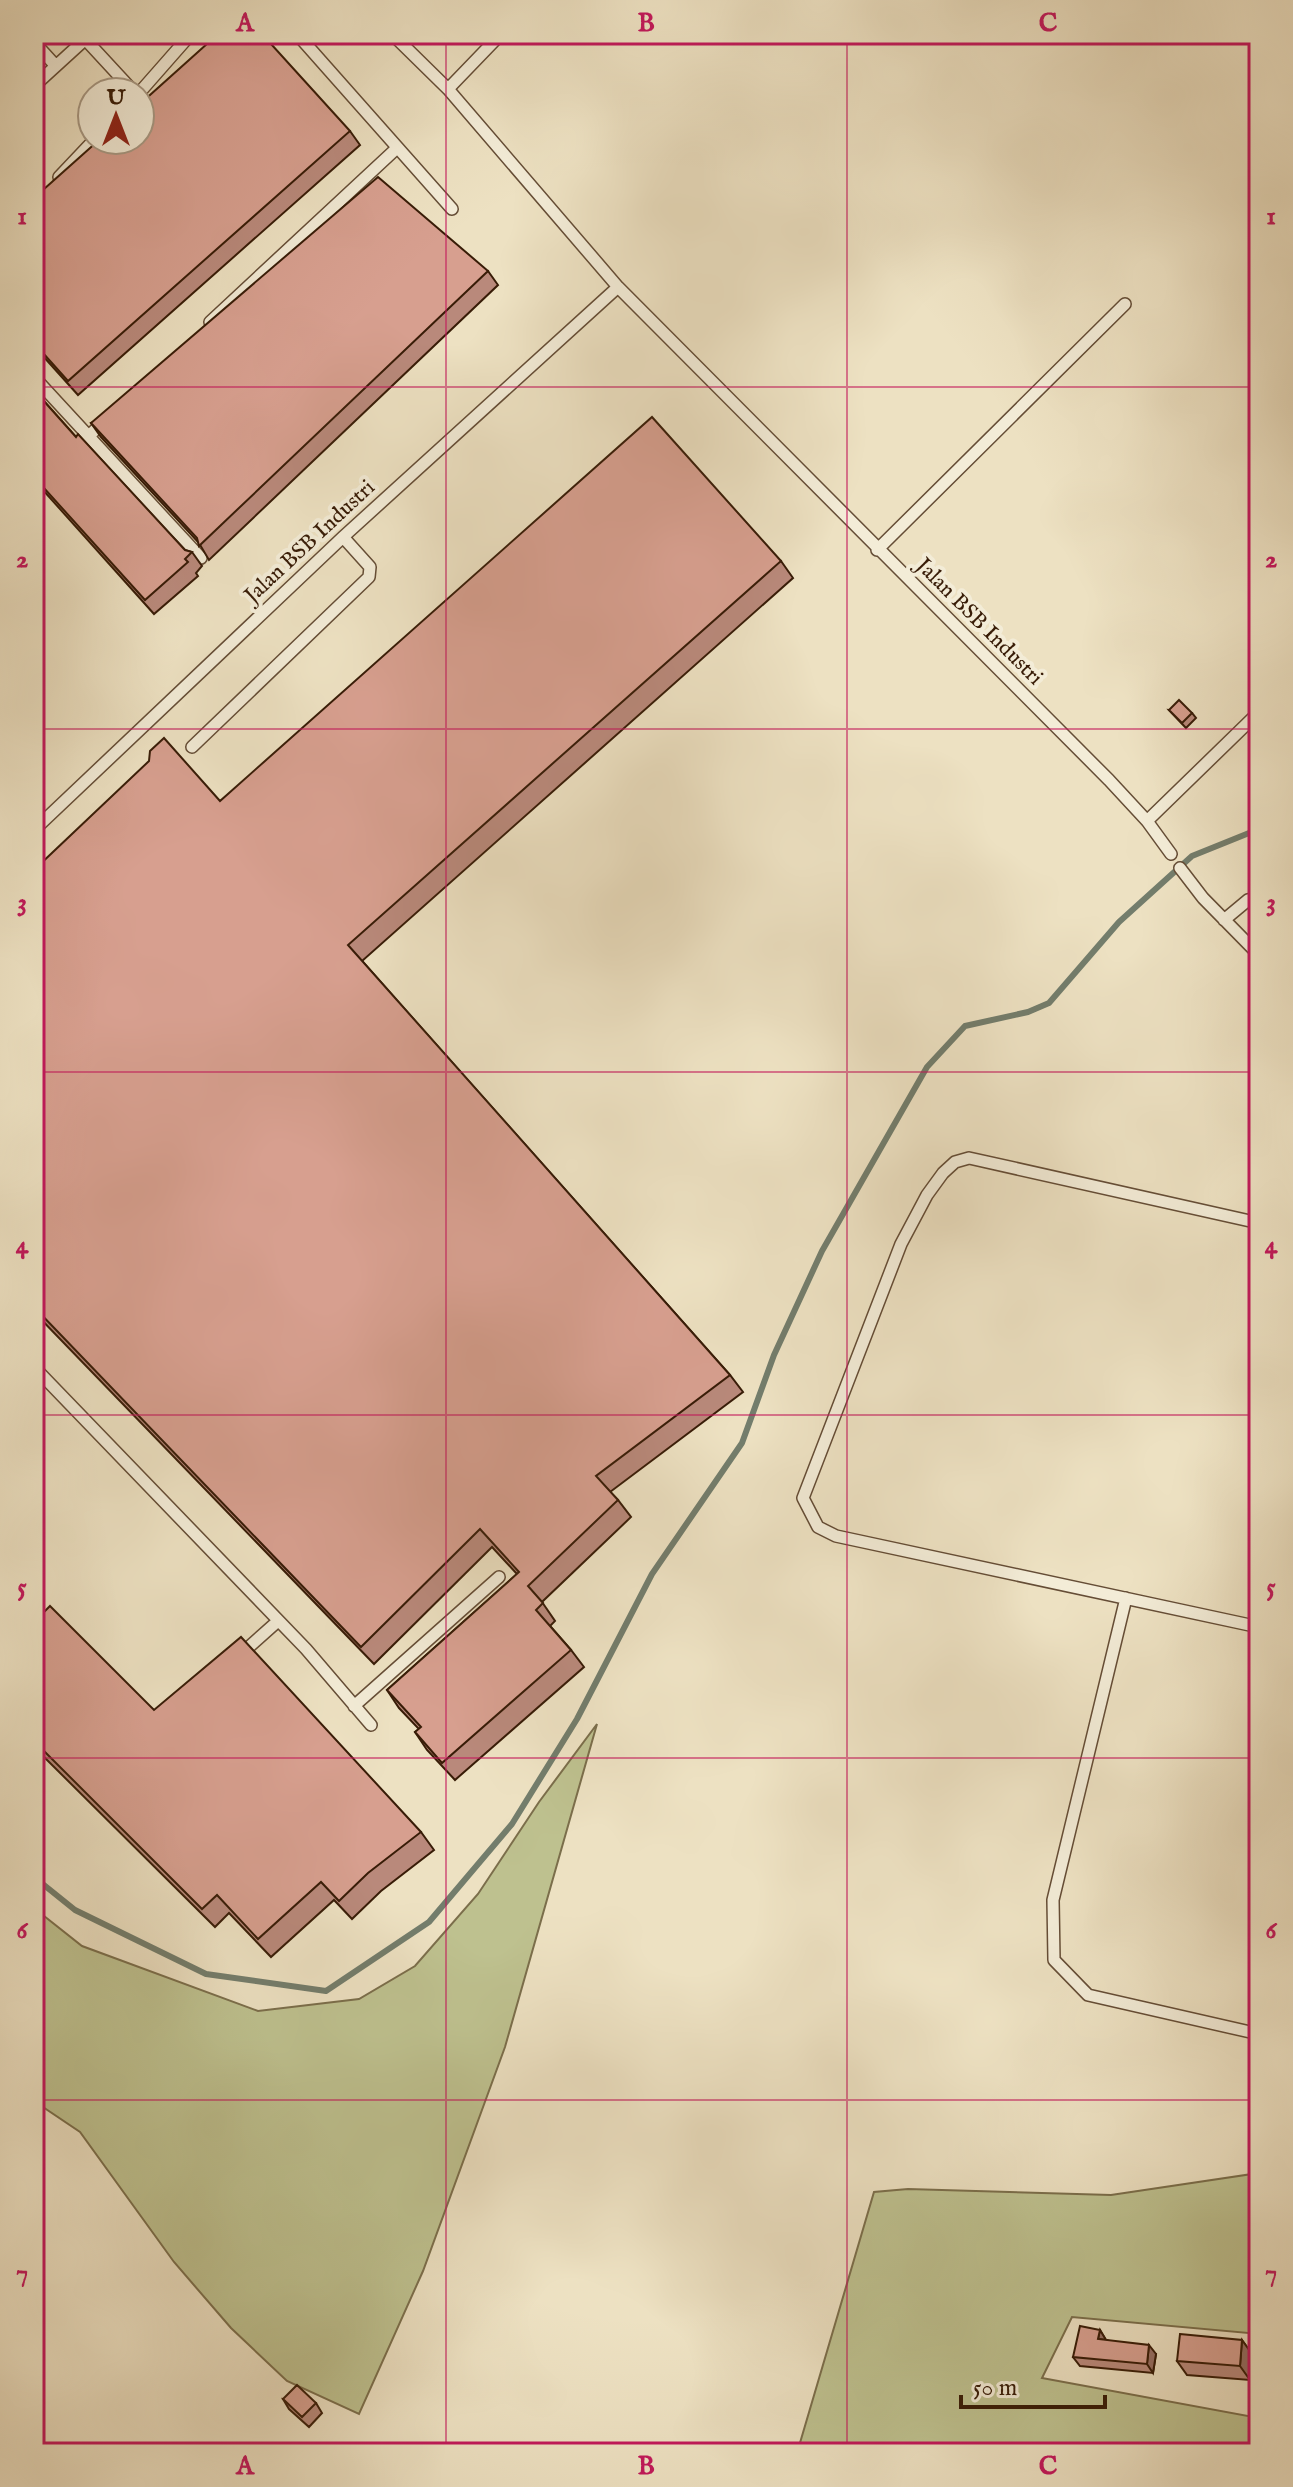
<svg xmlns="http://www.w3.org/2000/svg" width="1293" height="2487" viewBox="0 0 1293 2487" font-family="'IM FELL English',serif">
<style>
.green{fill:#bec18f;stroke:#7b6e4b;stroke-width:2}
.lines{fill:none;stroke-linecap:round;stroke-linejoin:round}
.stream{stroke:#737d6c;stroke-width:6}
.service-casing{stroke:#654d36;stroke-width:14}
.service{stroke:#f3ecd7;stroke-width:11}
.wall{fill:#b9897b;stroke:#381c07;stroke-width:2}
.shaded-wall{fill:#966f64;stroke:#381c07;stroke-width:2}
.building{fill:#d79f8f;stroke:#381c07;stroke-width:2}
.grid{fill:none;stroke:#c2185b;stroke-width:2;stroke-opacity:0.55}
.labels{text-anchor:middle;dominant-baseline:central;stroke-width:8;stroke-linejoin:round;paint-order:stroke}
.street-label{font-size:22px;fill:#381c07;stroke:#f3ecd7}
.neatline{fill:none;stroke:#c2185b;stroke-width:3}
.grid-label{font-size:26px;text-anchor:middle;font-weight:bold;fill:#c2185b}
</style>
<rect width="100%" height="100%" fill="#ede1c2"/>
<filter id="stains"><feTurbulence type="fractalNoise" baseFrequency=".0025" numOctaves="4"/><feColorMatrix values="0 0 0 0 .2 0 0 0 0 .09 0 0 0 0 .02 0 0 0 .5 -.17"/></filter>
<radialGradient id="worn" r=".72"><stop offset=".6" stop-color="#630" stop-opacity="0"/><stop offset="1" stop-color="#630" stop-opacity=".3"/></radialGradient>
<path class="green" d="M597,1724L505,2047L423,2271L359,2414L287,2381L231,2328L174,2262L80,2132L34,2101V1908L82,1946L258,2011L359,1999L415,1966L478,1894L539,1802Z
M1259,2173V2334L1072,2317L1042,2378L1259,2418V2453H797L874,2192L908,2189L1111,2195Z"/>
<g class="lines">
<path class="stream" d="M34,1877L75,1910L206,1974L326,1991L429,1922L512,1824L577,1719L652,1574L742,1443L774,1355L822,1251L927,1067L965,1026L1028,1012L1049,1003L1119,922L1192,856L1259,829"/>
<defs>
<path id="service" d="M297,34L452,209
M392,34L448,89L618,287L1109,780L1147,821L1171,854
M85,39L134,92
M34,42L55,65
M34,86L91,34
M448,89L501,34
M140,92L191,34
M59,177L94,140
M210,322L397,148
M34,377L201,558
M89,436L104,421
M877,550L1125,304
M192,747L369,577L370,567L343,537
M1147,821L1259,712
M34,830L343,537L618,287
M1180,868L1203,898L1259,955
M1224,920L1248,900L1259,898
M1259,1223L969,1158L955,1162L943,1173L927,1195L901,1244L803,1498L818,1527L836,1536L1259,1627
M34,1367L306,1649L371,1725
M1126,1598L1053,1900L1054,1960L1088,1995L1259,2034
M240,1655L278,1621
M354,1706L499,1577"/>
</defs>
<use href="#service" class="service-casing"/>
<use href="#service" class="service"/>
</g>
<path class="wall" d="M350,131L360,145L78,395L34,346V198Z
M488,271L498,285L209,560L199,543L101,437L91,423Z
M34,390L76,437L185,550L192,552L202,566L196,573L198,576L154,614L34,480Z
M781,561L793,578L362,961L730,1375L743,1392L610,1492L618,1500L631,1517L542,1602L555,1621L550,1626L571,1650L584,1667L455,1780L427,1750L415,1732L419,1729L399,1708L387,1690L517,1574L492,1547L374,1664L34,1312V870L220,801Z
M1169,710L1192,713L1196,718L1186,728Z
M34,1622L154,1710L421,1832L434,1850L381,1891L352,1919L334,1900L271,1957L229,1913L215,1927L34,1747Z
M1100,2330L1106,2340L1156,2354L1153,2373L1080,2366L1073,2357Z
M1242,2340L1252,2354L1250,2380L1187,2375L1177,2361Z
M283,2399L316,2403L322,2413L309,2427L289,2409Z"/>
<path class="shaded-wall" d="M1100,2330L1106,2340L1098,2339Z
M1242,2340L1252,2354L1250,2380L1240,2366Z
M1149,2345L1156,2354L1153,2373L1147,2364Z"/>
<path class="building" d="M218,34H262L350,131L68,381L34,343V198L99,140H140V104Z
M378,177L488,271L199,546L197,538L91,423Z
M34,390L76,437L78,434L185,550L192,552L185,559L188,562L145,600L34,477Z
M652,417L781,561L348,945L730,1375L596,1476L618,1500L528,1586L543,1603L536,1610L571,1650L442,1763L415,1732L421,1727L387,1690L519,1572L480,1529L361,1647L34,1307V870L149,761L150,751L164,738L220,801Z
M1179,700L1192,713L1182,723L1169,710Z
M50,1606L154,1710L241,1637L421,1832L368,1873L339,1901L321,1882L258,1939L217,1895L202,1909L34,1741V1622Z
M1080,2326L1100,2330L1098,2339L1149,2345L1147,2364L1073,2357Z
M1180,2334L1242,2340L1240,2366L1177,2361Z
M297,2385L316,2403L302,2417L283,2399Z"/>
<path class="grid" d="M446,34V2453M847,34V2453M34,387H1259M34,729H1259M34,1072H1259M34,1415H1259M34,1758H1259M34,2100H1259"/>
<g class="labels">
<g class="street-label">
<text transform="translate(310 542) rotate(-43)">Jalan BSB Industri</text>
<text transform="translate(979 622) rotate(45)">Jalan BSB Industri</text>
</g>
</g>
<rect width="1293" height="2487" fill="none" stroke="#ede1c2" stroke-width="88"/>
<g transform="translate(116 116)"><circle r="38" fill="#f3ecd7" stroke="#a89984" stroke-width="2"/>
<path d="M0-6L14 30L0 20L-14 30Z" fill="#8f2418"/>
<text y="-12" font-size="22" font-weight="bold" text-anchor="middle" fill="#381c07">U</text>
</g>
<path d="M961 2395v12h144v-12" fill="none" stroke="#381c07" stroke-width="4"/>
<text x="973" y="2395" font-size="24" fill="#381c07" stroke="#f3ecd7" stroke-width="6" paint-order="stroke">50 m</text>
<rect x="44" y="44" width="1205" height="2399" class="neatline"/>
<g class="grid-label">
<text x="245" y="31">A</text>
<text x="646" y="31">B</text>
<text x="1048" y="31">C</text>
<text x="22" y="224">1</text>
<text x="1271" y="224">1</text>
<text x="22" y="567">2</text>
<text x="1271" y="567">2</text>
<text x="22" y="910">3</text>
<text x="1271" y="910">3</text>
<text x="22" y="1253">4</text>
<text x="1271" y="1253">4</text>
<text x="22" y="1595">5</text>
<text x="1271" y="1595">5</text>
<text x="22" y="1938">6</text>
<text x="1271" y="1938">6</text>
<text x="22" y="2281">7</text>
<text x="1271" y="2281">7</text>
<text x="245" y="2474">A</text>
<text x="646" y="2474">B</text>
<text x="1048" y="2474">C</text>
</g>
<rect width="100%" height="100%" filter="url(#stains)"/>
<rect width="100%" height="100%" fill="url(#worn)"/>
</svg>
